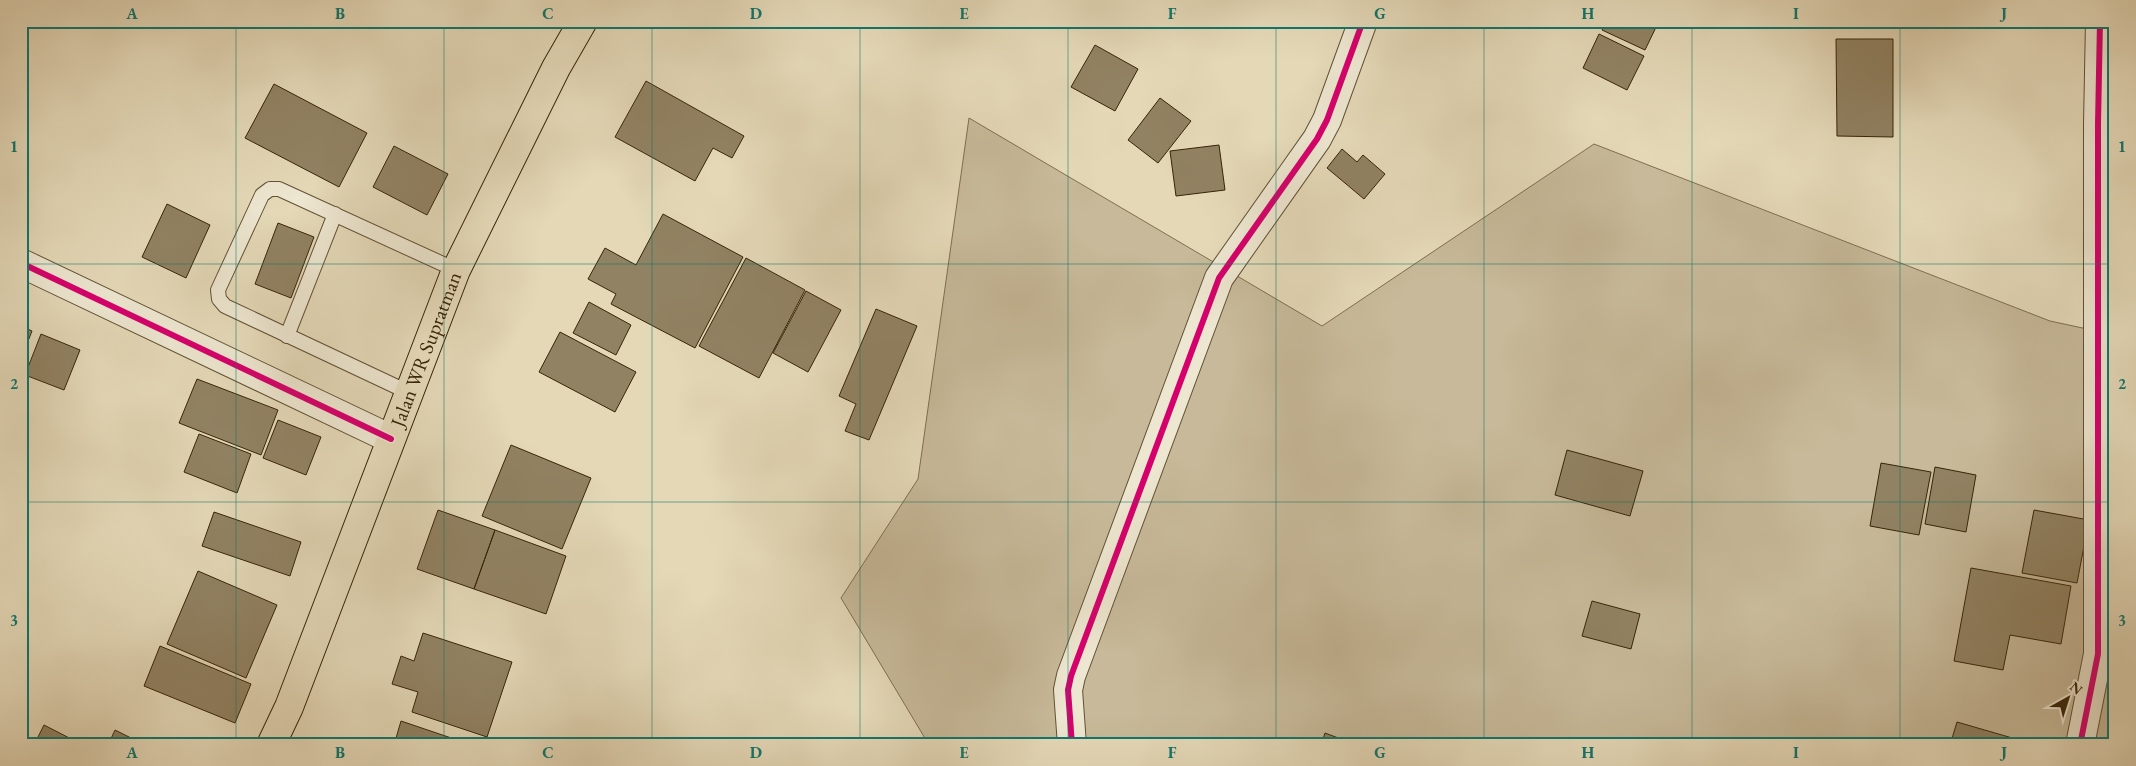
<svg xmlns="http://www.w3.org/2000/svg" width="2136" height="766" viewBox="0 0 2136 766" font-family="'EB Garamond',serif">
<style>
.green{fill:#c7b999;stroke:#7f6e51}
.building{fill:#918263;stroke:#372409}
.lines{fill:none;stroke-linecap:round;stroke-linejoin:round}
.service-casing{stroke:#625134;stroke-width:16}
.minor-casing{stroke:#625134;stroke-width:30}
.trunk-casing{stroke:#372409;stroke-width:30}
.service{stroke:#ede6d0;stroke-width:14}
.minor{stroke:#ede6d0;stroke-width:28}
.trunk{stroke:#e4d8b7;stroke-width:28}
.cycleway-casing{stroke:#ede6d0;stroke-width:9}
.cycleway{stroke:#d6006c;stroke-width:6}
.grid{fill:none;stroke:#0f766e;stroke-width:1;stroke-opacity:0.55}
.labels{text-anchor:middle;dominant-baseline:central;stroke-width:5;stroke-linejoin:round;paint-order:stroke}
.street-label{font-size:20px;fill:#372409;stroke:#ede6d0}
.neatline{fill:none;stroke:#0f766e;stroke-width:2}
.grid-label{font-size:16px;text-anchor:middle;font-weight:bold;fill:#0f766e}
</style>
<rect width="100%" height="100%" fill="#e4d8b7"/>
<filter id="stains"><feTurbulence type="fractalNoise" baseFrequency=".004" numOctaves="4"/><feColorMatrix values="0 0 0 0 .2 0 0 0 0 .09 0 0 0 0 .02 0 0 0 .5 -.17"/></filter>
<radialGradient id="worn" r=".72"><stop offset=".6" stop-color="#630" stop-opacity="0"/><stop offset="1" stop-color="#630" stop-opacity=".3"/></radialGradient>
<path class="green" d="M969,118L1322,326L1594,144L2050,321L2115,335V745H929L841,598L918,479Z"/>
<path class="building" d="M1606,21H1659L1645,50L1602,30Z
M1599,34L1644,56L1627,90L1583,68Z
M1836,39H1893V137L1837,136Z
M1095,45L1138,69L1115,111L1071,87Z
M646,81L744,136L732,158L713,148L695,181L615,137Z
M274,84L367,133L339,187L245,138Z
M1160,98L1191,121L1158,163L1128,140Z
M1219,145L1225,190L1176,196L1170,151Z
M394,146L448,174L427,215L373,187Z
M1342,149L1357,162L1363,155L1385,174L1364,199L1327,168Z
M167,204L210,225L186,278L142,257Z
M663,214L743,257L695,348L611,304L616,294L588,279L605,248L636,265Z
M278,223L314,237L291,298L255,284Z
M746,258L805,290L759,378L699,346Z
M806,291L841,310L808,372L773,353Z
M589,302L631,325L616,355L573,333Z
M876,309L917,326L869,440L845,431L856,404L839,396Z
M21,326L32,331L21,359Z
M560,332L636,372L615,412L539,372Z
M41,334L80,350L64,390L25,375Z
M197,379L278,410L261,455L179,423Z
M278,420L321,437L306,475L263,458Z
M199,434L251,454L237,493L184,472Z
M511,445L591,478L562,549L482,516Z
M1567,450L1643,471L1630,516L1555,495Z
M1881,463L1931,472L1919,535L1870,526Z
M1935,467L1976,475L1966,532L1925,524Z
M438,510L495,530L474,589L417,569Z
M2034,510L2089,520L2077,583L2022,573Z
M214,512L301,542L290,576L202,546Z
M495,530L566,556L546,614L474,589Z
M1971,568L2071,586L2061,644L2010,635L2003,670L1954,661Z
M198,571L277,605L246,678L167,644Z
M1592,601L1640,614L1631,649L1582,636Z
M423,633L512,662L487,737L412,712L418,692L392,684L401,656L414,661Z
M160,646L251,684L235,723L144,686Z
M401,721L472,745H394Z
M1957,722L2033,744L1950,745Z
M44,725L83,745H34Z
M115,730L145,745H108Z
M1325,733L1357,745H1321Z"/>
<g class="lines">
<defs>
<path id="service" d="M287,336L335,214
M410,393L225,306L219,299L218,290L262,195L270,189H279L456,270"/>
<path id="minor" d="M21,263L391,439
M1072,745L1068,690L1071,676L1219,278L1317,139L1327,120L1363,21
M2080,745L2098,654V124L2100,21"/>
<g id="trunk">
<path id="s1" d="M271,745L289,707L456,270L556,68L583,21"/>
</g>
</defs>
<use href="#service" class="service-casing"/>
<use href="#minor" class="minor-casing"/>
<use href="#trunk" class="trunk-casing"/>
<use href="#service" class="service"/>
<use href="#minor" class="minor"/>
<use href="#trunk" class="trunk"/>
<defs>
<path id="cycleway" d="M21,263L391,439
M1072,745L1068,690L1071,676L1219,278L1317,139L1327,120L1363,21
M2080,745L2098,654V124L2100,21"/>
</defs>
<use href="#cycleway" class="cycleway-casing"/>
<use href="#cycleway" class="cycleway"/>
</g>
<path class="grid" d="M236,21V745M444,21V745M652,21V745M860,21V745M1068,21V745M1276,21V745M1484,21V745M1692,21V745M1900,21V745M21,264H2115M21,502H2115"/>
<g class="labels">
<g class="street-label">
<text stroke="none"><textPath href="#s1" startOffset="425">Jalan WR Supratman</textPath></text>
</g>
</g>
<rect width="2136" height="766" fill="none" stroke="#e4d8b7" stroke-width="55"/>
<g transform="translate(2068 698) rotate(39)" stroke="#ede6d0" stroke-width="4" paint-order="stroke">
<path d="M0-4L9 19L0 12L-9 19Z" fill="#372409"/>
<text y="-8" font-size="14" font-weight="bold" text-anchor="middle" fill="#372409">N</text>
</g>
<rect x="28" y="28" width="2080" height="710" class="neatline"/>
<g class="grid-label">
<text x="132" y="19">A</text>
<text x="340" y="19">B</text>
<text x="548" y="19">C</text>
<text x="756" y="19">D</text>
<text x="964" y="19">E</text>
<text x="1172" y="19">F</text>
<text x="1380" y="19">G</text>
<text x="1588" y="19">H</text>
<text x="1796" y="19">I</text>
<text x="2004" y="19">J</text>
<text x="14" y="152">1</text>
<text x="2122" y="152">1</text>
<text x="14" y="389">2</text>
<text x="2122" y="389">2</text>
<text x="14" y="626">3</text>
<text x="2122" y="626">3</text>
<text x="132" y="758">A</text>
<text x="340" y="758">B</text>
<text x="548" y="758">C</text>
<text x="756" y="758">D</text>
<text x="964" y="758">E</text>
<text x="1172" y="758">F</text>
<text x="1380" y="758">G</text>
<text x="1588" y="758">H</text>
<text x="1796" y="758">I</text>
<text x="2004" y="758">J</text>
</g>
<rect width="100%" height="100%" filter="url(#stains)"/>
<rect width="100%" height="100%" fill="url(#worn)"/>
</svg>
